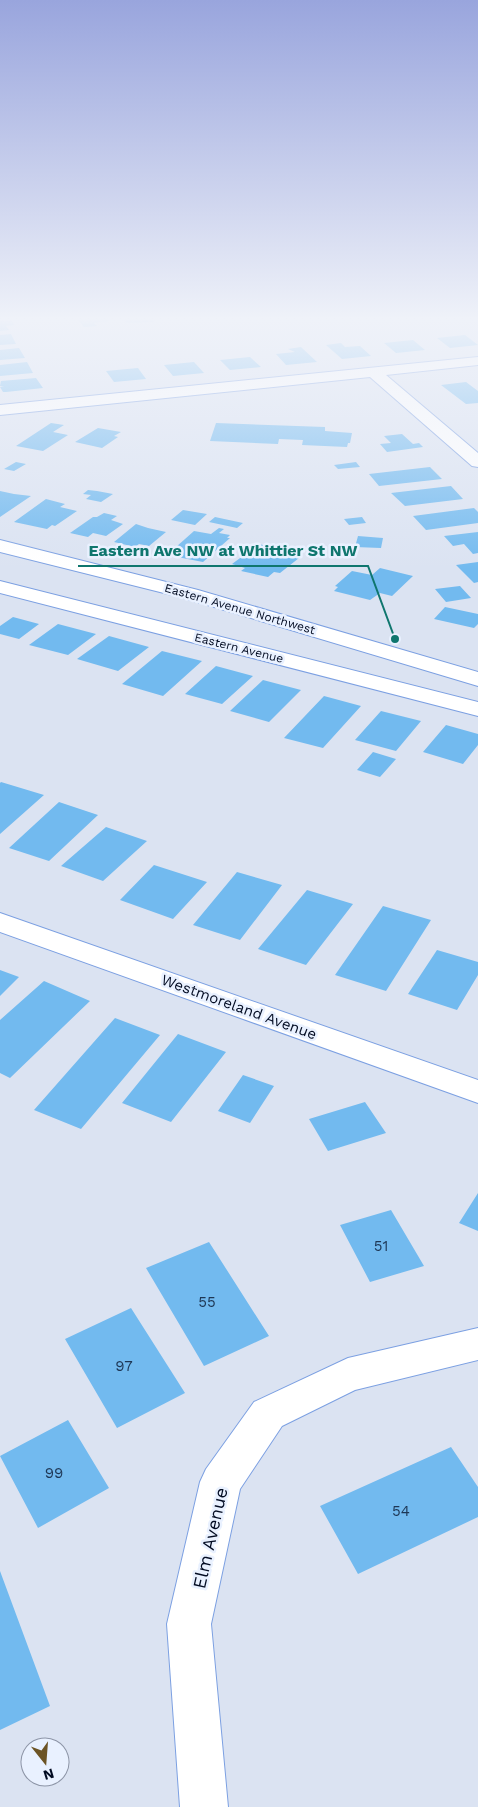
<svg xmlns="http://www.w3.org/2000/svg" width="478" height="1807" viewBox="0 0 478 1807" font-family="'Work Sans',sans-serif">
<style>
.building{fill:#72baef}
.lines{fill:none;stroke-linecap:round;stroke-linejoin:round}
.minor-casing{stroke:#7ca0e2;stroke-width:2}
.tertiary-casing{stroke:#7ca0e2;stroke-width:2}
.minor{fill:#fff;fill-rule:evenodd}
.tertiary{fill:#fff;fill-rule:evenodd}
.labels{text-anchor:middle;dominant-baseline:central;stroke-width:5;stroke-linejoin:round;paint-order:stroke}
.far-street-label{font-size:12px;fill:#020b22;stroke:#e9f1ff}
.street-label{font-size:15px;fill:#020b22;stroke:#e9f1ff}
.near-number-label{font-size:15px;fill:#1e3755}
.near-street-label{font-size:18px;fill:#020b22;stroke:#e9f1ff}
.leader{fill:none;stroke:#0f766e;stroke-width:2}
.callout-dot{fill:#0f766e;stroke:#e9f1ff;stroke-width:2}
.callout-label{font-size:16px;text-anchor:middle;font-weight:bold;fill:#0f766e;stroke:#e9f1ff;stroke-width:5;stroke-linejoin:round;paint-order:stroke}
</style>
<rect width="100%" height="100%" fill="#dbe3f2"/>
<path class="building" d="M75,316H106L110,321L94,323L97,326L84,327Z
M118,316H150L154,322L127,323Z
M0,321H12L14,325L6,326L9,330L0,331Z
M11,334L16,344L0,345V335Z
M465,335L478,345L450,348L437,338Z
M413,340L425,350L396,353L384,343Z
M341,343L345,347L360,346L371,356L342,359L326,345Z
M301,347L317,362L286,365L276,354L295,352L288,349Z
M19,348L25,358L0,360V350Z
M250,357L261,367L230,370L220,360Z
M27,362L33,373L0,376V365Z
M194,362L204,373L173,376L164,365Z
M138,368L146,379L114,382L106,371Z
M36,378L43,388L6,392H3L0,387L4,386H0L1,381Z
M466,382L478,391V403L466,404L441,385Z
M51,423L64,425L53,432L68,435L43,451L16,446Z
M216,423L325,427V431L352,433L350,443H348L347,447L302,445L303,440L279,439L278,444L210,441Z
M98,428L121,432L114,436L118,437L102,448L75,442Z
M402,434L413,444L419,443L423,447L387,452L380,444L391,443L384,436Z
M16,462L26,464L14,471L4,469Z
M356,462L360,467L338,469L334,465Z
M430,467L442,479L379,486L369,474Z
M451,486L463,499L405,506L391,493Z
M88,490L97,491L113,494L101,502L86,499L91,495L83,494Z
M0,491L14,494L31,496L0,517Z
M46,499L65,504L60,507L77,511L55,526L52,525L47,529L14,522Z
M474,508L478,512V523L426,530L413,516Z
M183,510L207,514L195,525L171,520Z
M104,513L117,516L111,520L123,524L106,536L93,533L88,537L70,533L93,517H97Z
M215,517L243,523L237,528L209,522Z
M362,517L366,523L349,525L344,519Z
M136,524L148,528L166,532L149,546L139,544L135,547L114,542Z
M219,528L224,529L219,533L230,535L227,538H230L203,562L167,555L194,531L211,534Z
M478,532V553L473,554L464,544L453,546L444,536Z
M358,536L383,538L381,548L355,547Z
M259,544L285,551L281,554L299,558L280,573L274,572L268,577L241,571L245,568L232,564Z
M478,562V582L474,583L456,565Z
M380,568L413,576L392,596L380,593L370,600L334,591L338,587L335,586L352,571L372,575Z
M460,586L471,598L446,602L435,589Z
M445,607L478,614V624L474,628L434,619Z
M13,617L39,624L19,639L0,634V626Z
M58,624L96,634L68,655L29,645Z
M109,636L149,647L118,671L77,659Z
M162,651L202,661L163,696L122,684Z
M216,666L253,676L222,704L185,694Z
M263,680L301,690L269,722L230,711Z
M324,696L361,706L323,748L284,738Z
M381,711L421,721L396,751L355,740Z
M446,725L478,734V745L463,764L423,752Z
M373,752L396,759L380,777L357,770Z
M1,782L44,795L0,834V783Z
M59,802L98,815L49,861L9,848Z
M106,827L147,841L103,881L61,866Z
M154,865L207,882L173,919L120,900Z
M237,872L282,885L240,940L193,925Z
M307,890L353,904L306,965L258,949Z
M383,906L431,920L386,991L335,975Z
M437,950L478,962V975L457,1010L408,994Z
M0,970L19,977L0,996Z
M44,981L90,1001L10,1078L0,1073V1020Z
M115,1018L160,1035L81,1129L34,1110Z
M178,1034L226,1052L171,1122L122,1103Z
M243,1075L274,1086L250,1123L218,1111Z
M365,1102L386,1133L328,1151L309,1119Z
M478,1193V1231L459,1223Z
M391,1210L424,1266L370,1282L340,1225Z
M209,1242L269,1336L204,1366L146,1268Z
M131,1308L185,1393L117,1428L65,1339Z
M68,1420L109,1488L38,1528L0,1456Z
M451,1447L478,1487V1517L358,1574L320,1506Z
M0,1571L50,1706L0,1730Z"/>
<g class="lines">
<defs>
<path id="minor" d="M478,357V365L386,375L478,453V467L472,466L370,377L0,415V405Z
M0,581L478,702V716L0,593Z
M0,913L478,1080V1103L0,932Z
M478,1328V1360L355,1390L282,1426L240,1489L211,1624L228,1807H180L167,1624L200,1482L206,1469L254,1402L348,1358Z"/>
<path id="tertiary" d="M0,540L198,590L478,672V686L184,598L0,552Z"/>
</defs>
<use href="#minor" class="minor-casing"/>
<use href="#tertiary" class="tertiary-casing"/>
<use href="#minor" class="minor"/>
<use href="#tertiary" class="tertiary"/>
</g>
<linearGradient id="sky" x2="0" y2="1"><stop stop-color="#99a5dd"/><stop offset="0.56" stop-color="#eff2f9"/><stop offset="1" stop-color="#eff2f9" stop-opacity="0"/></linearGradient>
<rect width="478" height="569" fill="url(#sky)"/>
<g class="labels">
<g class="far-street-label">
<text transform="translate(240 609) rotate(16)">Eastern Avenue Northwest</text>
<text transform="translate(239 648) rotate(14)">Eastern Avenue</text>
</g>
<g class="street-label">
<text transform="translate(239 1007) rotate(20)">Westmoreland Avenue</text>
</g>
<g class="near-number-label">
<text x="381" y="1246">51</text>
<text x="207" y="1302">55</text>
<text x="124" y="1366">97</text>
<text x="54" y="1473">99</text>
<text x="401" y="1511">54</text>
</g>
<g class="near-street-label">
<text transform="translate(210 1538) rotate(-77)">Elm Avenue</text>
</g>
</g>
<path class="leader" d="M395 639L368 566H78"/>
<circle class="callout-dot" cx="395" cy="639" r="5"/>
<g class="callout-label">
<text x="223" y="556">Eastern Ave NW at Whittier St NW</text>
</g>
<g transform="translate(45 1762) rotate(163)"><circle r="24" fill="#e9f1ff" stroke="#8d95a7"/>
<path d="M0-4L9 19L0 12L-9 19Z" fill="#6c5425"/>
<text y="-8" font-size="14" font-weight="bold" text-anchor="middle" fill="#020b22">N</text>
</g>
</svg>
